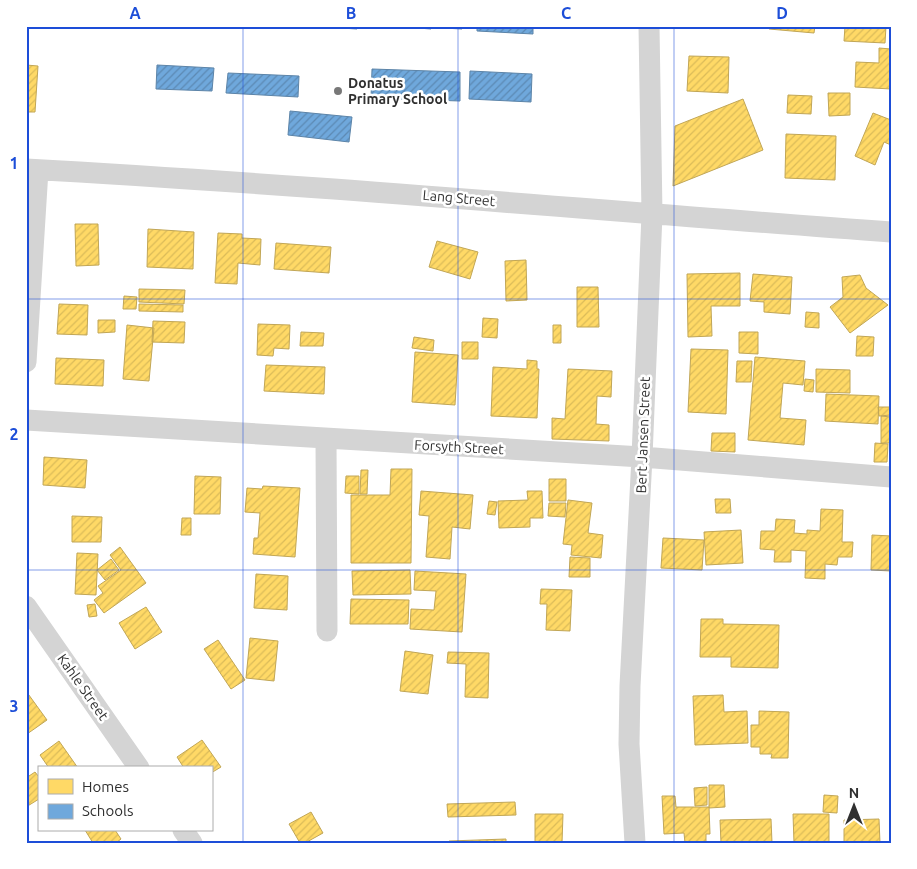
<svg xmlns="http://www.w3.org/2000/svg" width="917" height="869" viewBox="0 0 917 869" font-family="Ubuntu,sans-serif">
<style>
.homes{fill:url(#homes-hatch);stroke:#c1a656}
.schools{fill:url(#schools-hatch);stroke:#5c84a8}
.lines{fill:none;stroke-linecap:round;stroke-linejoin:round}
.minor{stroke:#d4d4d4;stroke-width:21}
.grid{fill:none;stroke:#1d4ed8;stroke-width:1;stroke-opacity:0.55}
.poi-dot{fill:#787878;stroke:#fff;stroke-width:2}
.labels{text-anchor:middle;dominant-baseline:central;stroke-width:5;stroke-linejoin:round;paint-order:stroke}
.poi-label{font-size:14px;font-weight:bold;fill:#303030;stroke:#fff;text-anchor:start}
.street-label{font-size:14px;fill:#303030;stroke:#fff}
.neatline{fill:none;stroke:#1d4ed8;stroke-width:2}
.grid-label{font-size:16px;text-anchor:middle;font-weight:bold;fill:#1d4ed8}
</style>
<defs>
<pattern id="homes-hatch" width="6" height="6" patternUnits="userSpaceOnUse" patternTransform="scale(1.25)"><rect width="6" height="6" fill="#ffd966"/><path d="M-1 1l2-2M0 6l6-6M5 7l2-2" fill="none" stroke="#dbbb59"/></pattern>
<pattern id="schools-hatch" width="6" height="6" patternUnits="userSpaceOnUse" patternTransform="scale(1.25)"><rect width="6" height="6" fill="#6fa8dc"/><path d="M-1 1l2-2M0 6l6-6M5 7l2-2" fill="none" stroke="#5c89b3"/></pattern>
</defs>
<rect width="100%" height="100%" fill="#fff"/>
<path class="homes" d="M770,26H815L814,33L769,29Z
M845,26H886L885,43L844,41Z
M879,48L891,49V89L855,87L856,62L879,63Z
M689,56L729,57L728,93L687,91Z
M26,65L38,66L35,112H26Z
M828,93H850V115L829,116Z
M788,95L812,96L811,114L787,113Z
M743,99L763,150L673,186L675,126Z
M873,113L891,120V145L884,142L875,165L855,156Z
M786,134L836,136L835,180L785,178Z
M75,224H98L99,265L76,266Z
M148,229L194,232L193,269L147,267Z
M218,233L242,234V238L261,239L260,265L238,263L237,284L215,283Z
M437,241L478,252L470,279L429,267Z
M276,243L331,247L329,273L274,269Z
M526,260L527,300L506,301L505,261Z
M740,273V306H711L712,336L688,337L687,274Z
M753,274L792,277L790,314L764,312V302L750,301Z
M860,275L866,288L888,305L850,333L830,307L843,297L842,277Z
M577,287H598L599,327H577Z
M139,289L185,290L184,304L139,302Z
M124,296L137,297L136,309H123Z
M59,304L88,305L87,335L57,334Z
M139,304L183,305V312L139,311Z
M806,312L819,313V328L805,327Z
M483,318L498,319L497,338L482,337Z
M98,320H115V332L98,333Z
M153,321L185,322L184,343L152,342Z
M258,324L290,325L289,349L274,348L273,356L257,355Z
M127,325L154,328L149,381L123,379Z
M553,325H561V343H553Z
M301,332L324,333L323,346H300Z
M739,332H758V354L739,353Z
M857,336L874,337L873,356H856Z
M414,337L434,340L433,351L412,348Z
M462,342H478V359H462Z
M691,349L728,350L726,414L688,412Z
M415,352L458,355L455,405L412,402Z
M755,357L805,361L803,385L783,383L780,418L806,420L804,445L748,440Z
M56,358L104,360L103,386L55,384Z
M527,360L537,361V369H539L537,418L491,416L493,367L527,369Z
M737,361H752L751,382H736Z
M266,365L325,367L324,394L264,391Z
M568,369L612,371L611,397L597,396L596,424L609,425V441L552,439V418L565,419Z
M816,369L850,370V393L816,392Z
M805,379L814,380L813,392L804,391Z
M826,394L879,396L878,424L825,421Z
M878,407H891V415L879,416Z
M881,416L891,417V443H881Z
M712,433H735V452L711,451Z
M875,443L888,444L887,462H874Z
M44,457L87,460L85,488L43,485Z
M391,469H412L411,563H351V495H390Z
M361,470H368L367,494H360Z
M195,476L221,477L220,514H194Z
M346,476H359V494L345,493Z
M549,479H566V501H549Z
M263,486L300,488L295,557L253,554L254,538H258L260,513L245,512L247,488L262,489Z
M421,491L473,495L470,529L452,527L450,559L426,557L429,516L419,515Z
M527,491H542L543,518H530V527L499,528L498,501L528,500Z
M715,499H730L731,513H716Z
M568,500L592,503L588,533L603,535L601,558L571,555L572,545L563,544Z
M489,501L497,502L495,515L487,514Z
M549,503H566L565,517L548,516Z
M821,509L843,510L842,542H853L852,557H838L837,565L825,564V579L805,578L806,551L791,550V562H774L775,550L760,549L761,531H775L776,519L795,520L794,533L807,534V530L820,531Z
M72,516L102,517L101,542H72Z
M182,518H191V535H181Z
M741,530L743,563L706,565L704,532Z
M872,535L891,536V571L871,570Z
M663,538L704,540L702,570L661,568Z
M120,547L146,583L104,613L94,600L103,593L98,586L121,570L110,555Z
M77,553L98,554L96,595L75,594Z
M570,557L590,558V577H569Z
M111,559L119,570L105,580L97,570Z
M410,570L411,594L353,595L352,571Z
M415,571L466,574L462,632L410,629L411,609L434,610L436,591L414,590Z
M256,574L288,576L287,610L254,608Z
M541,589L572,590L570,631L546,630L547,604H540Z
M351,599L409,600L408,624H350Z
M95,604L97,616L89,617L87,605Z
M146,607L162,632L135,649L119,623Z
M701,619H723V624L779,625L778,668L731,667V657H700Z
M250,638L278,641L274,681L246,678Z
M218,640L245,680L231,689L204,649Z
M405,651L433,655L428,694L400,691Z
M448,652L489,653L488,698L465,697L466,664L447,663Z
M26,691L47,720L27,734L26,733Z
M723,695L724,712L747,711L748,743L695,745L693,696Z
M759,711L789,712L788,758H771L772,754H760V747H751V725H759Z
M202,740L221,767L211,773V768H184L177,757Z
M59,741L78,768H49L40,755Z
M35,772L39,777V799L26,807V778Z
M709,785H724L725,807L709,808Z
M707,787V805L695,806L694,788Z
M824,795L838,796L837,813L823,812Z
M662,796H675L676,807H709L710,834H706V843H685L684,833L664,834Z
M515,802L516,815L448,817L447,804Z
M311,812L323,833L305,843H300L289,824Z
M535,814H563L562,843H535Z
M793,814H829V843H794Z
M771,819L772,843H721L720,820Z
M879,819L880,843H844V820Z
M85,830H115L121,839L116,843H93Z
M506,839V843H449V841Z"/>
<path class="schools" d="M310,26H357V29Z
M392,26H431V29Z
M444,26H462V29L443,28Z
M477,26H533V34L477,31Z
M157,65L214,68L212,91L156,89Z
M372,69L460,72V101L371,98Z
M470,71L532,74L531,102L469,99Z
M228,73L299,76L298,97L226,93Z
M290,111L352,117L349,142L288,135Z"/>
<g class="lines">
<path class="minor" d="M26,169C315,185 603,211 891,232
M26,362L38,170
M26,420L642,457L891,477
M326,439L327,631
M26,606L139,768
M183,830L192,843
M635,843L629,744L630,686L642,457L652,214L649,26"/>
</g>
<path class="grid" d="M243,26V843M458,26V843M674,26V843M26,299H891M26,570H891"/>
<circle class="poi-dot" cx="338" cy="91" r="5"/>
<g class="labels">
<g class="poi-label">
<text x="348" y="83">Donatus<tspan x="348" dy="16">Primary School</tspan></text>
</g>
<g class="street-label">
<text transform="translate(459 198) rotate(5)">Lang Street</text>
<text transform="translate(643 435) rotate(-88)">Bert Jansen Street</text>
<text transform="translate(459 447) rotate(3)">Forsyth Street</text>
<text transform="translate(83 687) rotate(55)">Kahle Street</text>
</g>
</g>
<rect width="917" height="869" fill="none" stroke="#ffffff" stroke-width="55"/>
<rect x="38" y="766" width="175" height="65" fill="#ffffff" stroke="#acacac"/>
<rect x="48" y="779" width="25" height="15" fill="#ffd966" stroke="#acacac"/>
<text x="82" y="792" font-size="15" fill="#303030">Homes</text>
<rect x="48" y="804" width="25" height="15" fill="#6fa8dc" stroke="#acacac"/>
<text x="82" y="816" font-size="15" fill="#303030">Schools</text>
<g transform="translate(854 806)" stroke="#ffffff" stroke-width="4" paint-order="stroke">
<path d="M0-4L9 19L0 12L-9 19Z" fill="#303030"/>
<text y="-8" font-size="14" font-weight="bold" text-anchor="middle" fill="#303030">N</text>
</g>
<rect x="28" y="28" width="862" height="814" class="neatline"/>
<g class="grid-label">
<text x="135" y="19">A</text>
<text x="351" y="19">B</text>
<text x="566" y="19">C</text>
<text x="782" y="19">D</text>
<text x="14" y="169">1</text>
<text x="14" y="440">2</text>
<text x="14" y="712">3</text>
</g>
</svg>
